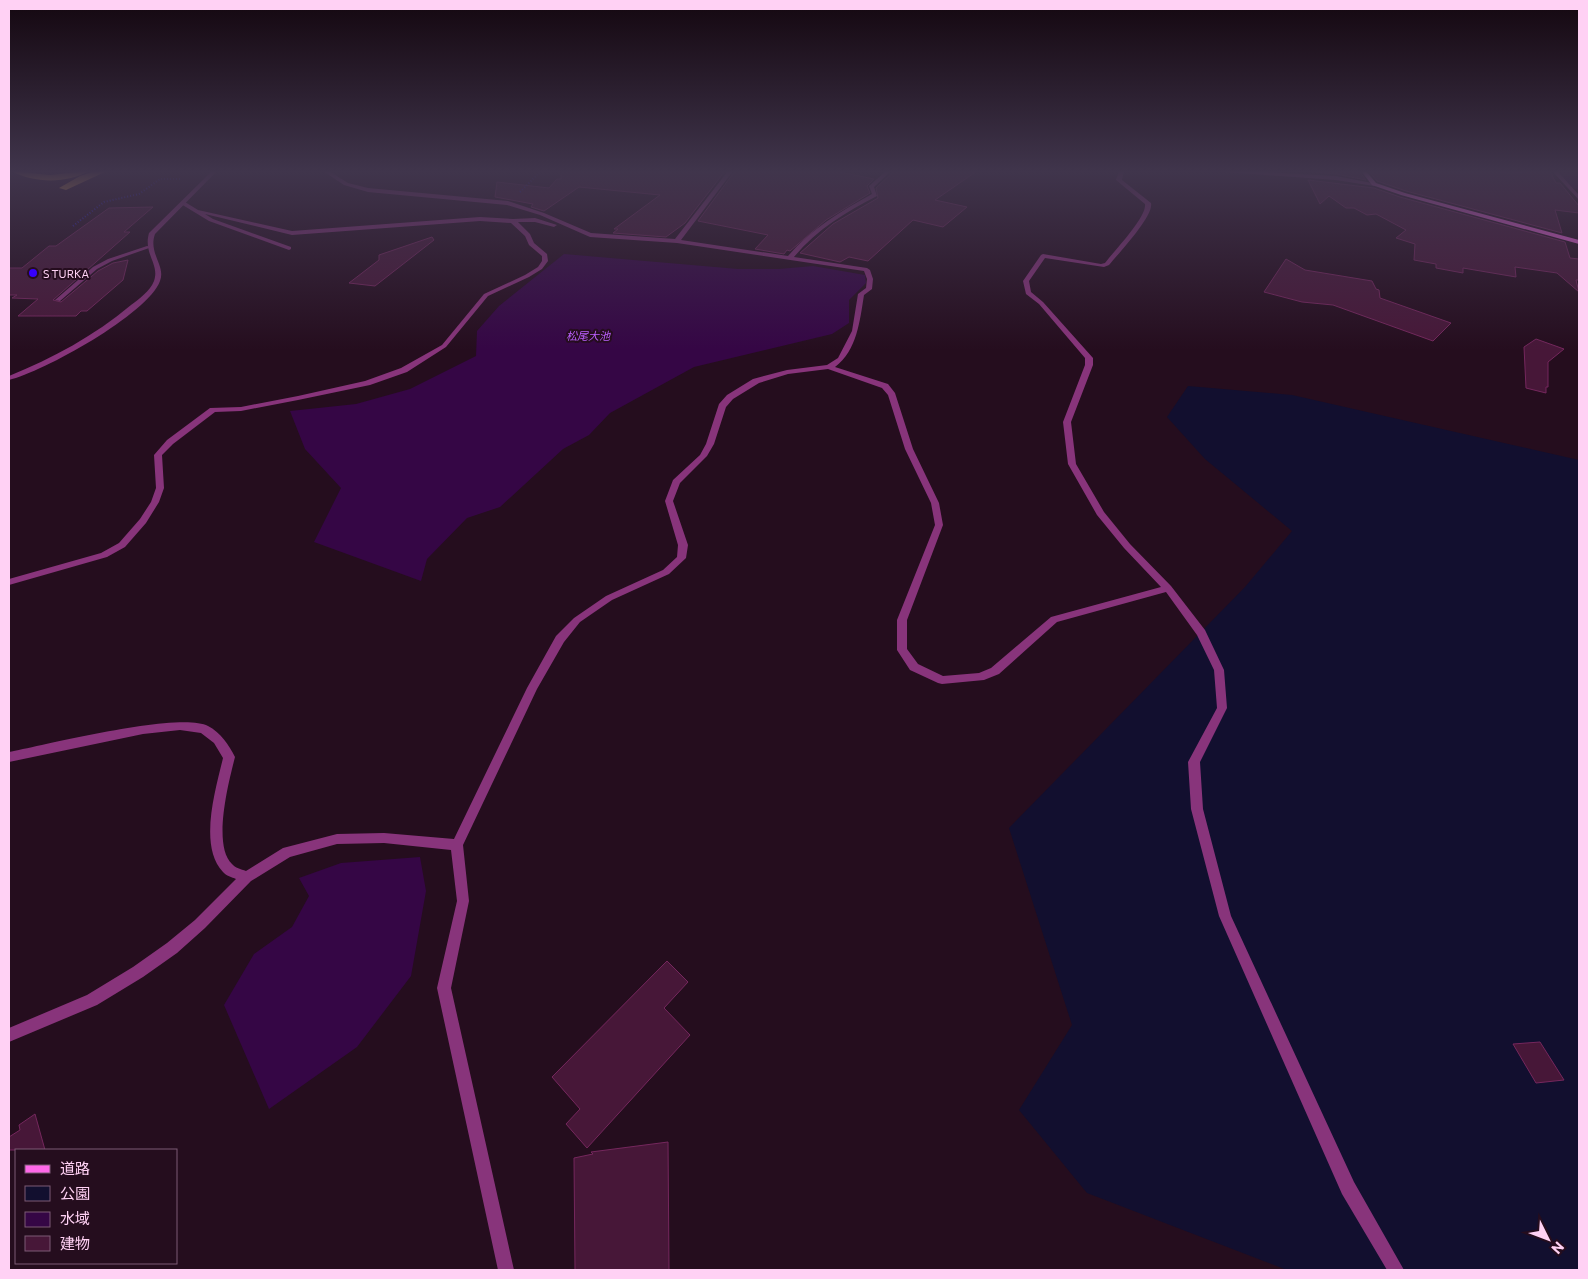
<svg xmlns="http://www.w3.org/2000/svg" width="1588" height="1279" viewBox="0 0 1588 1279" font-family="Commissioner,'Noto Sans JP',sans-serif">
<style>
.green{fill:#120f2f}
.water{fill:#350645}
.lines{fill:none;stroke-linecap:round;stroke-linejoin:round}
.river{fill:#350645;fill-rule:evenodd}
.building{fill:#471738;stroke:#75275d}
.path{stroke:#2e25be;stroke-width:2;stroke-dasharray:1 2;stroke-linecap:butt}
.service{fill:#88347b;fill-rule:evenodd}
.minor{fill:#88347b;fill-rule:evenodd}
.tertiary{fill:#88347b;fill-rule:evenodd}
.secondary{fill:#ff68e9;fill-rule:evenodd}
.motorway{fill:#ffbe4c;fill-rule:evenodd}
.poi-dot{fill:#3700fc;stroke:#250d1e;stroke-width:2}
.labels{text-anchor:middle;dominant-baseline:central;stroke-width:4;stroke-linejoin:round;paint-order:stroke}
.far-poi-label{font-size:11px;fill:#ffd1f4;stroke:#250d1e;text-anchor:start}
.far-water-label{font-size:11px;font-style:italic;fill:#bc5fff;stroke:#250d1e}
</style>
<rect width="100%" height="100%" fill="#250d1e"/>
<path class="green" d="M1188,386L1292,395L1579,460V1270H1287L1087,1193L1019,1110L1072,1025L1009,828L1245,587L1292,531L1205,459L1167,417Z"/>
<path class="water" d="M564,254L738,269H779L813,266L865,275L866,283L849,300V323L832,334L694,367L610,413L589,435L563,449L500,507L467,518L427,559L421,581L314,542L341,488L305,449L290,411L356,404L410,389L476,356L477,331L499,306Z
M420,857L426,891L411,976L357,1047L269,1109L224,1005L254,954L292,927L309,896L299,878L341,863Z"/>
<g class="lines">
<path class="river" d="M1558,171H1579V190C1568,187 1562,182 1558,171Z"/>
</g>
<path class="building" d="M561,171L711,172L725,171L685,223L666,237L613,233L618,229H614L660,195L579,187L544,211L531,207L533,204L495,197L497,182L549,188L557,179H561Z
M735,171H835L874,179L867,186L870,193L826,220L790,251L787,250L784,254L755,249L768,235L698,221Z
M894,171H977L935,200L967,207L943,227L913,220L868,261L849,257L840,262L800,253L833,224L878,198L876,188Z
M1304,171H1359L1366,180L1336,174Z
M1369,171H1494L1508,173L1550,171L1556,183H1560L1579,206V213L1555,210L1562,233L1406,191L1377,181Z
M1308,180L1374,188L1400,197L1565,242L1570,258L1579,259V280H1576L1579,292L1557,273L1515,267L1516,277L1463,268V273L1436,268V264L1414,260L1415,244L1396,238L1406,230L1376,214L1367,215L1354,208H1346L1329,196L1320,204Z
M153,207L124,232H130L53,300L61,302L98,271L113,263L128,260L123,280L87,311H81L76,316H18L38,299L12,298L17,295H9V268H22L49,246H56L109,208Z
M432,237L434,240L375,286L349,283L379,260V255Z
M1286,259L1305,270L1372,281L1376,289L1379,290L1380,298L1451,323L1433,341L1333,305L1302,302L1264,292Z
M1536,339L1564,349L1548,362V387H1546V393L1526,388L1524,347Z
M667,961L688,982L664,1008L690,1035L587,1148L566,1124L580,1109L552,1077Z
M1540,1042L1564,1080L1536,1083L1513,1044Z
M35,1114L45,1150H9V1137L20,1130L19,1125Z
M668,1142L669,1270H575L574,1158L593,1154L591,1152Z"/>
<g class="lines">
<path class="path" d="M520,192L541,171
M73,226L104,202L139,194L160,179H182"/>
<path class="service" d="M147,246L152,247L112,261L97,269L60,301L55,300L93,267L108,259Z"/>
<path class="minor" d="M323,171H329L348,183L368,188L508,201L544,213L591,233L675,239L728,171H733L681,240L788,256C811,229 841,211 872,194L869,186L886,171H891L874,187L877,196C846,212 816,230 794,257L867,268L870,270L873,279L872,289L864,295C860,320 857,351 835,367L888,384L895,393L913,449L939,503L943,525L907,620V649L918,664L943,676L979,673L991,668L1051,617L1161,587L1124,548L1097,515L1068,464L1063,422L1085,365V358L1039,304L1026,294L1023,281L1041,255L1043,254L1101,264L1105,263C1114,251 1147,217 1145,204L1116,180L1119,171H1124L1122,180L1151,203C1154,216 1118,254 1109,265L1104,267L1045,258L1029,281L1031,292L1043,302L1093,358V365L1071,422L1076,464L1104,512L1130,544L1171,586L1205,630L1224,670L1227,708L1200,762L1203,809L1231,916L1354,1182L1404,1270H1387L1342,1194L1219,916L1191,809L1188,762L1217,708L1214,670L1197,635L1166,592L1057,622L999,674L984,680L942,684L938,683L910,670L897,650V620L935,525L931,503L905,449L888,395L882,388L828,369L788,374L759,383L733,399L726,407L714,444L707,456L680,483L673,501L688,545L686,558L669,574L612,600L580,622L564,642L537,689L463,845L469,901L451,988L514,1270H498L437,988L457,901L451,850L384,843L337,844L290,857L251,881L205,928L177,953L143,977L97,1005L9,1042V1028L87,995L133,967L167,943L195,920L236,879C232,877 226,876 223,872C198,846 216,788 223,758L214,743L201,733L180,730L143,734L9,762V752C45,745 180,711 208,726C220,732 229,745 235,757C229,781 212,845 232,864C235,868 241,869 246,871L283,848L337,834L384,833L454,839L527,688L556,636L574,618L606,596L663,570L677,557L678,545L665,501L673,480L700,455L706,444L719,404L727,395L753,379L787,370L827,365L838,358L852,331L858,294L866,288L867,279L864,271L677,243L590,237L540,215L507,205L368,192L344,185Z
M1211,171H1247L1336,176L1377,184L1374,186L1336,180Z
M1552,171H1557L1579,195V200Z
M181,202H185L198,210L292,231L480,217L513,219L535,218L557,225L554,227L535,222H518L530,234L534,243L547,254L548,261L542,269L529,277L488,296L446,347L407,372L370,385L298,400L241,411L215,412L173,444L162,455L164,488L159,502L146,523L125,547L107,557L9,585V579L101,553L119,543L140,519L151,502L156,488L154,455L167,440L210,408L241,407L298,396L365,381L401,368L442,345L484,294L525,275L538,267L542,261V256L529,245L525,236L511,223L480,221L292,235L205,214L213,219L291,247V249L289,250L209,221L181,204Z"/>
<path class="tertiary" d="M212,171H217L155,234C148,254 166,265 160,281C148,314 43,372 9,380V376C53,358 94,336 131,305C139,299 150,291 154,281C160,264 143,254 149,233Z"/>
<path class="secondary" d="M1361,171H1366L1376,183L1405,193L1579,240V244L1401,195L1372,185Z"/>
<path class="motorway" d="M12,171L50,175L88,171C68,184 32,183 12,171Z
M95,171H107L66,190L59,188L80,176Z"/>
</g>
<linearGradient id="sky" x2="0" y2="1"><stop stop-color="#140710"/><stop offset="0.49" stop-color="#40354c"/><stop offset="1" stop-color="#40354c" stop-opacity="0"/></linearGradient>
<rect width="1588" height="350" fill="url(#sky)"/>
<circle class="poi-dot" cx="33" cy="273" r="5"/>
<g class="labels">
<g class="far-poi-label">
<text x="43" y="273">S TURKA</text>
</g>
<g class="far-water-label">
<text x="588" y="335">松尾大池</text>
</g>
</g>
<rect width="1588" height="1279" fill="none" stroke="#ffd1f4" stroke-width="20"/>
<rect x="15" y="1149" width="162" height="115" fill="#250d1e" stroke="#7c5b74"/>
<rect x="25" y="1165" width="25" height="8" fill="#ff68e9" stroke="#7c5b74"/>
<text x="60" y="1174" font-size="15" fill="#ffd1f4">道路</text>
<rect x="25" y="1186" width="25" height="15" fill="#120f2f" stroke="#7c5b74"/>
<text x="60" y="1199" font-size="15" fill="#ffd1f4">公園</text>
<rect x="25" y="1212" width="25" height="15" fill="#350645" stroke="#7c5b74"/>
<text x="60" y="1224" font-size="15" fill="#ffd1f4">水域</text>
<rect x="25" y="1236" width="25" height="15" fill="#471738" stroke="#7c5b74"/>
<text x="60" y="1249" font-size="15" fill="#ffd1f4">建物</text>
<g transform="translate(1548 1239) rotate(132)" stroke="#250d1e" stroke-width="4" paint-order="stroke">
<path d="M0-4L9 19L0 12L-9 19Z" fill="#ffd1f4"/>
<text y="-8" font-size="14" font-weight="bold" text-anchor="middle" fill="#ffd1f4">N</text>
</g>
</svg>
